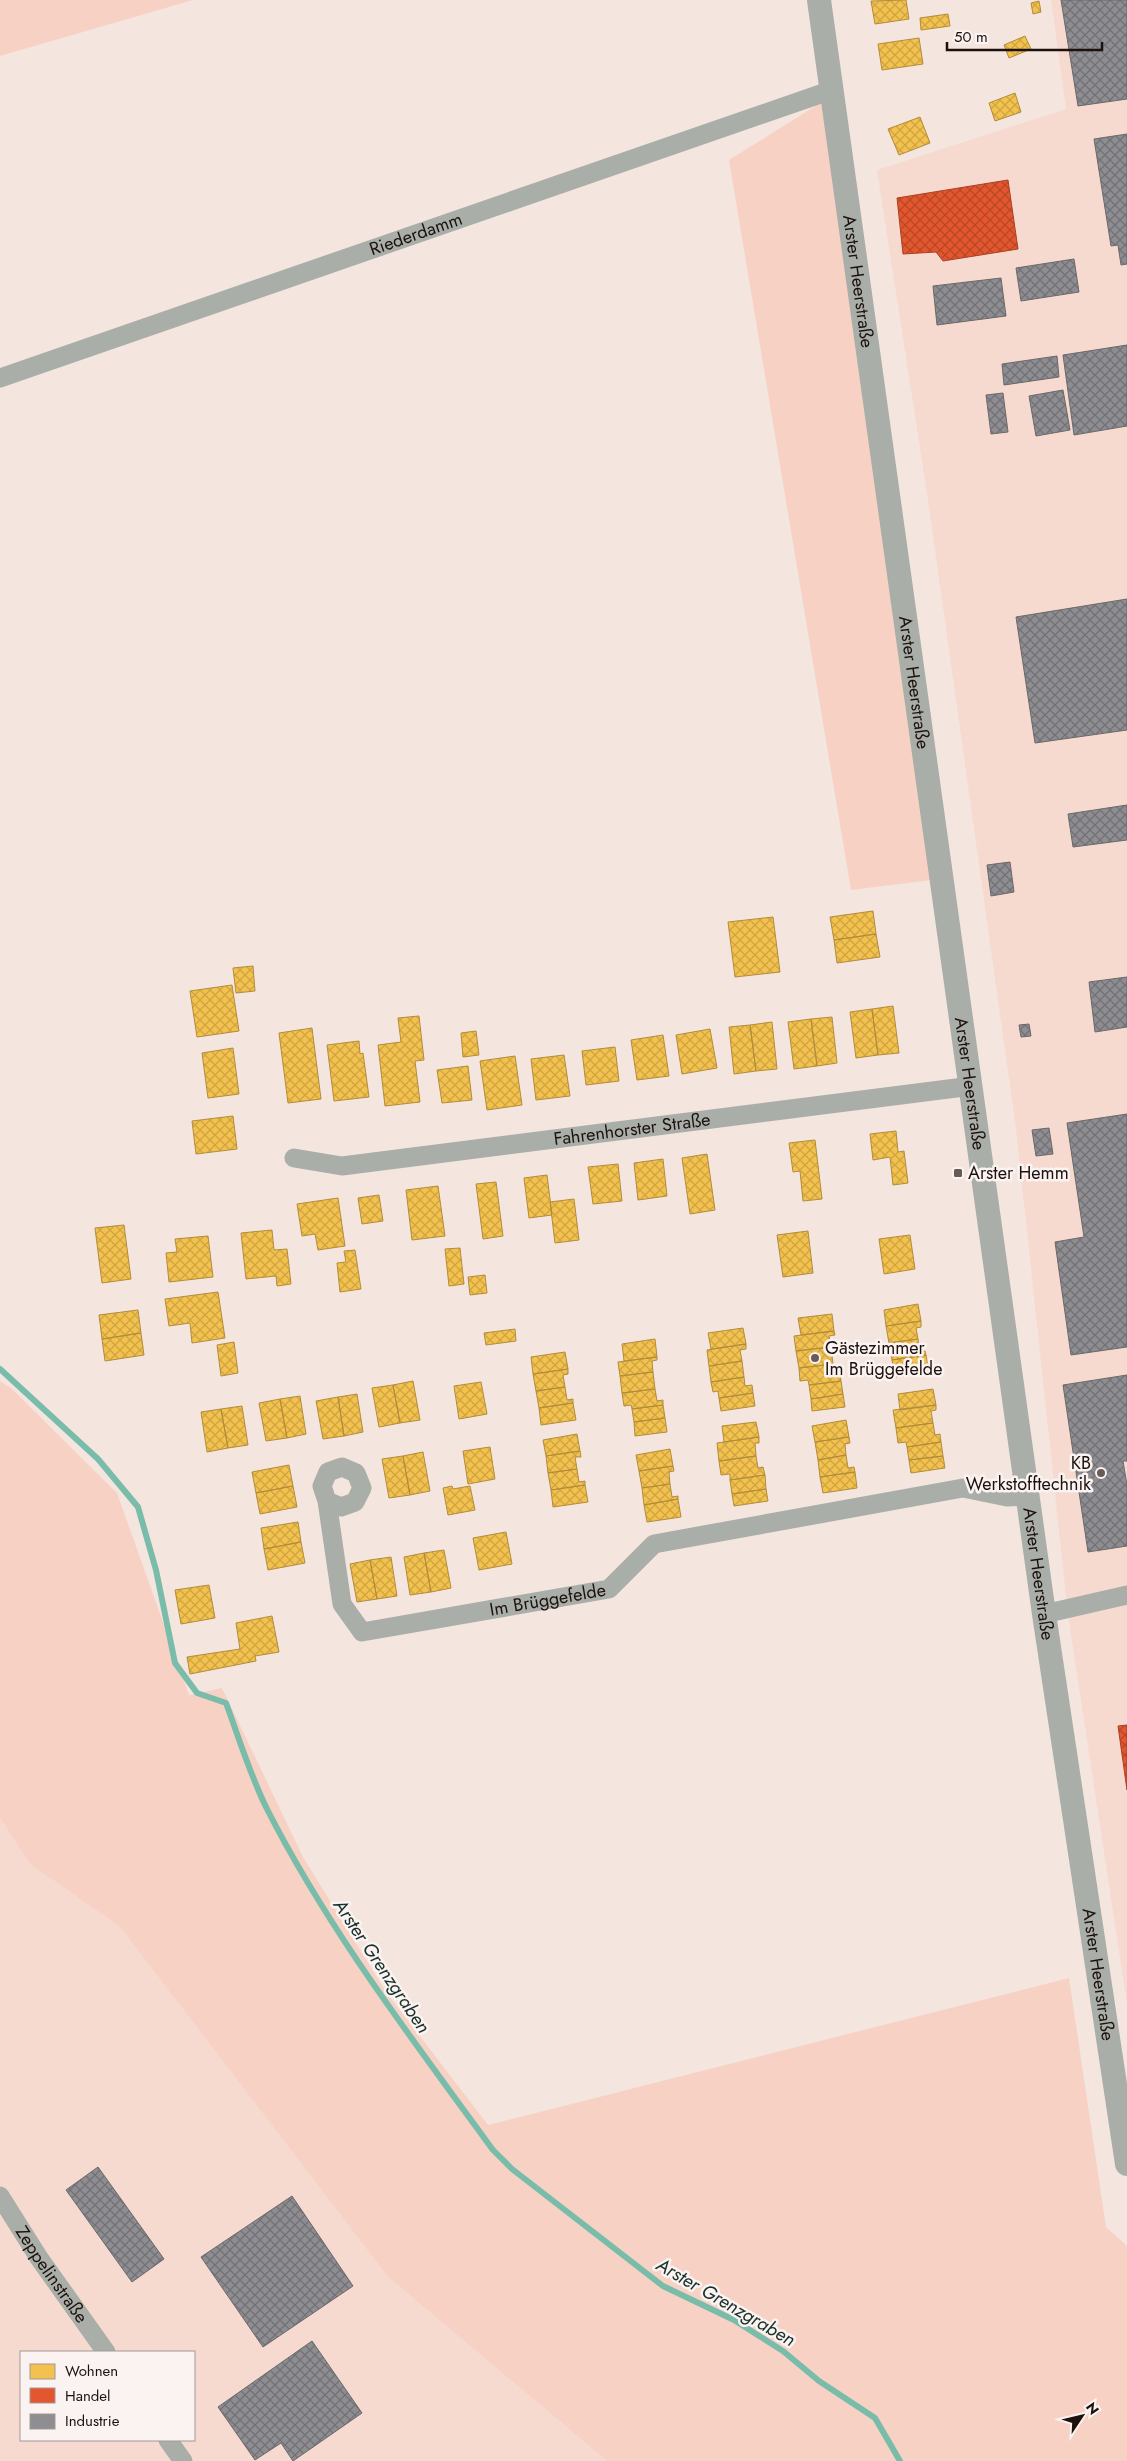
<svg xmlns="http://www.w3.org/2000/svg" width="1127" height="2461" viewBox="0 0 1127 2461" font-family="Jost,sans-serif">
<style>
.built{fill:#f7dacf;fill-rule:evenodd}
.grass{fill:#f7d2c4}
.homes{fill:url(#homes-cross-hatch);stroke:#b28c3a}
.shops{fill:url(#shops-cross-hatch);stroke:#a84224}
.industry{fill:url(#industry-cross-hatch);stroke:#6b686a}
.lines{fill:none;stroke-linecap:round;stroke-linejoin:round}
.stream{stroke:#78bca9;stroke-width:6}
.minor{stroke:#a9aea9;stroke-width:19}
.tertiary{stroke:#a9aea9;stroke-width:24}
.poi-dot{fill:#685b56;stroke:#faf3f1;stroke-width:2}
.labels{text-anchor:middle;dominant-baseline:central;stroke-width:5;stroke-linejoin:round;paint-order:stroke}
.street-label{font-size:18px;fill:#1c110d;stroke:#faf3f1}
.poi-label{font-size:18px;fill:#1c110d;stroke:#faf3f1;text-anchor:start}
.water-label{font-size:19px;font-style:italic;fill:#19302a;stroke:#faf3f1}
</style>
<defs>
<pattern id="homes-cross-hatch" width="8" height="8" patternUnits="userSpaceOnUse" patternTransform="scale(1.25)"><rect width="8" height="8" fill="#f2c14e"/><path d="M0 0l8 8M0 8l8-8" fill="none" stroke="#cfa543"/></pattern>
<pattern id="shops-cross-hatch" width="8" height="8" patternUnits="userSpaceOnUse" patternTransform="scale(1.25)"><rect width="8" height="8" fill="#e4572e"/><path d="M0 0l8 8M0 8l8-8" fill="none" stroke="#b84726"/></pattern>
<pattern id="industry-cross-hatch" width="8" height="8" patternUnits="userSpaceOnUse" patternTransform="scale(1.25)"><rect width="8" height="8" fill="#8d8d92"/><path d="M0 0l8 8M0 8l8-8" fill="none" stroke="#727276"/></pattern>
</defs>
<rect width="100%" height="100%" fill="#f4e5df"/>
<path class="built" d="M1051,0H1127V2004L1068,1615L1016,1129L928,500L877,170L1066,109Z
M0,1818L30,1864L120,1927L388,2277L607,2461H0ZM21,2352H194V2440H21Z"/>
<path class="grass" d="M0,0H193L0,56Z
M825,100L931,880L851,890L729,160Z
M0,1381L12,1389L117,1493L189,1695L222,1688L303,1857L386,1992L488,2125L1069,1978L1106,2227L1127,2246V2461H607L388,2277L120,1927L30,1864L0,1818Z"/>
<path class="homes" d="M906,0L909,19L875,24L871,1Z
M1039,1L1041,12L1033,14L1031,3Z
M948,14L950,26L921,30L920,18Z
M1025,36L1031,49L1009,58L1004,45Z
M919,38L923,64L882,70L878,44Z
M1015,93L1021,112L995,121L989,103Z
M920,117L930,143L899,155L888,129Z
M873,911L876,934L834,940L830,917Z
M773,917L780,972L735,977L728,922Z
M876,934L880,957L837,963L834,940Z
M253,966L255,991L236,993L233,968Z
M232,985L239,1031L197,1037L190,991Z
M893,1006L899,1053L878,1055L872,1009Z
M872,1009L878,1055L856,1058L850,1012Z
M419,1016L424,1060L415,1061L420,1102L385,1106L378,1045L401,1042L398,1018Z
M832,1017L837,1063L817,1066L811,1019Z
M811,1019L817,1066L794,1069L788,1022Z
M772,1022L777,1069L756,1071L750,1025Z
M750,1025L756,1071L734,1074L729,1027Z
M312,1028L321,1099L288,1103L279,1033Z
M710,1029L717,1068L682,1074L676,1035Z
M476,1031L479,1055L463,1057L461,1033Z
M663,1035L669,1076L637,1080L631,1040Z
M359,1041L360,1054L363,1053L369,1097L334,1101L327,1045Z
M615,1047L619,1081L586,1085L582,1051Z
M233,1048L239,1094L208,1098L202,1053Z
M564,1055L570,1096L536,1100L531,1059Z
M515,1056L522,1105L487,1110L480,1061Z
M468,1066L472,1100L442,1103L437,1070Z
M233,1116L237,1149L196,1154L192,1121Z
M896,1131L898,1152L904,1151L908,1183L893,1185L890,1157L873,1160L870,1134Z
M815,1140L822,1199L803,1201L800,1171L793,1172L789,1143Z
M707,1154L715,1210L690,1214L682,1158Z
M663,1159L667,1196L638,1200L634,1163Z
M618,1164L622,1201L593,1204L588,1167Z
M547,1175L552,1215L529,1218L524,1178Z
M496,1182L503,1236L483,1239L476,1184Z
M438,1186L445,1236L412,1240L406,1190Z
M379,1195L383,1221L362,1224L358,1198Z
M338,1198L345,1246L318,1250L315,1234L302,1236L297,1204Z
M574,1199L579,1240L555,1243L550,1202Z
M124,1225L131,1279L102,1283L95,1228Z
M272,1230L274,1250L287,1249L291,1284L277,1286L276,1276L246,1279L241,1233Z
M808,1231L813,1273L783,1277L777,1235Z
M910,1235L915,1269L884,1274L879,1239Z
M208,1236L213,1277L169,1282L166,1253L177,1252L175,1239Z
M460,1248L464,1284L449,1286L445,1249Z
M355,1250L361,1289L340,1292L337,1263L346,1262L344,1251Z
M485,1275L487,1293L470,1295L468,1277Z
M218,1292L225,1338L192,1343L190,1323L169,1326L165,1299Z
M918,1304L921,1321L886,1326L884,1310Z
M138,1310L141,1333L102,1339L99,1315Z
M832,1314L834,1331L801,1335L798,1318Z
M921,1321V1327L916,1328L918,1339L889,1343L886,1326Z
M743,1328L746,1344L711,1349L708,1333Z
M515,1329L516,1341L486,1345L484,1333Z
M834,1331L835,1335L829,1336L831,1347L796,1351L794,1336Z
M141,1333L144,1355L105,1361L102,1339Z
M655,1339L657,1357L624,1361L622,1344Z
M918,1339L920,1352L925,1351L926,1355L892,1360L889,1343Z
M234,1342L238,1373L221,1376L217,1345Z
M746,1344V1349L740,1350L742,1361L709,1366L707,1350Z
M831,1347L833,1364L799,1368L796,1351Z
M565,1352L568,1369L533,1374L531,1357Z
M926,1355L929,1372L895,1377L892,1360Z
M657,1357V1360L652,1361L653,1372L620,1376L618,1362Z
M742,1361L744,1377L711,1382L709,1366Z
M833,1364L835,1375L840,1374L841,1381L809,1385L808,1380L800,1381L799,1368Z
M568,1369V1374L563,1375L565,1387L536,1391L533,1374Z
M653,1372L655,1389L622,1393L620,1376Z
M744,1377L745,1386L752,1385L753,1393L719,1398L718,1391L713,1392L711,1382Z
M413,1381L420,1420L400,1423L393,1385Z
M841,1381L843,1394L811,1399L809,1385Z
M481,1382L487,1414L459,1419L454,1386Z
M393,1385L400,1423L379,1427L372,1388Z
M565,1387L567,1400L573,1399V1403L539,1408L536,1391Z
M655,1389L657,1401L663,1400V1405L632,1409L631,1405L624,1406L622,1393Z
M933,1389L936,1405L900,1410L898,1394Z
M753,1393L755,1406L721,1411L719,1398Z
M357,1394L363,1432L344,1436L338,1397Z
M843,1394L845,1407L812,1411L811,1399Z
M300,1396L306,1434L287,1438L280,1399Z
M338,1397L344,1436L323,1439L316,1401Z
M280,1399L287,1438L266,1441L259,1403Z
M573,1403L576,1420L541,1425L539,1408Z
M663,1405L665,1418L634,1422L632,1409Z
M936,1405V1410L931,1411L933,1423L896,1428L893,1410Z
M242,1406L248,1445L228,1448L221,1409Z
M221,1409L228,1448L207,1452L201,1412Z
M665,1418L667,1432L635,1436L634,1422Z
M846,1420L849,1437L815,1442L812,1426Z
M756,1422L759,1437L724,1442L722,1426Z
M933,1423L935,1435L940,1434L941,1442L907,1447L906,1442L898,1443L896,1428Z
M577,1434L580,1451L546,1456L543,1440Z
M759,1437V1443H755L756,1456L719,1461L717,1443Z
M849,1437L850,1443L845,1444L846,1455L818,1460L815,1442Z
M941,1442L943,1456L909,1460L907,1447Z
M490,1447L495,1479L468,1484L463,1451Z
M670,1449L673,1466L639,1471L636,1455Z
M580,1451L581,1457H575L577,1469L548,1473L546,1456Z
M423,1452L430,1491L410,1495L403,1456Z
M846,1455L848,1468L854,1467L855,1472L820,1477L818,1460Z
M403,1456L410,1495L389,1498L382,1459Z
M756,1456L758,1468L763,1467L765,1475L730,1480V1474L721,1475L719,1461Z
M943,1456L945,1468L911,1473L909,1460Z
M289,1465L293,1486L256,1493L252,1472Z
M673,1466L674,1471L669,1472L670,1484L642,1488L639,1471Z
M577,1469L579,1482L585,1481V1485L551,1490L548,1473Z
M855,1472L857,1488L823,1493L820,1477Z
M765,1475L766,1489L732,1494L730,1480Z
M670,1484L672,1497L678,1496V1499L644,1505L642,1488Z
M585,1485L588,1502L553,1507L551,1490Z
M293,1486L297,1507L260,1514L256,1493Z
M452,1486L453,1489L470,1486L475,1510L448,1515L443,1488Z
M766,1489L768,1501L734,1506L732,1494Z
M678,1499L681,1517L647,1522L644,1505Z
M298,1522L301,1542L264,1549L261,1528Z
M506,1532L512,1564L479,1570L473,1538Z
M301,1542L305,1563L268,1570L264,1549Z
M444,1550L451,1588L431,1592L424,1553Z
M424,1553L431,1592L410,1595L404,1557Z
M391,1557L397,1596L377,1599L370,1560Z
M370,1560L377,1599L357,1602L350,1564Z
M209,1585L215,1618L181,1624L175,1590Z
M272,1616L279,1652L255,1656L256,1661L190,1674L187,1657L240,1649L236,1623Z"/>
<path class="shops" d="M1008,180L1018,249L943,261L936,252L903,254L897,198Z
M1127,1725V1790L1118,1726Z"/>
<path class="industry" d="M1061,0H1127V99L1078,106Z
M1127,134V264L1121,265L1118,245L1111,246L1094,139Z
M1074,259L1079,292L1021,301L1016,268Z
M1001,278L1006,316L937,325L933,286Z
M1127,345V426L1074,435L1063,355Z
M1057,356L1059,377L1004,385L1002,364Z
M1063,390L1070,430L1036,436L1029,396Z
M1003,393L1008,432L991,434L986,395Z
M1127,599V730L1035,743L1016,617Z
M1127,805V840L1073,847L1068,814Z
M1010,862L1014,892L991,896L987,865Z
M1127,977V1027L1095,1032L1089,982Z
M1029,1024L1031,1036L1021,1037L1019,1025Z
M1127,1114V1347L1071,1355L1055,1242L1084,1237L1067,1123Z
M1049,1128L1053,1154L1036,1156L1032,1130Z
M1127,1375V1461H1123L1127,1485V1546L1088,1552L1063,1385Z
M98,2167L164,2259L132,2282L66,2190Z
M292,2196L353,2286L263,2347L201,2257Z
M312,2341L362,2413L293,2461L281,2443L255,2460L218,2407Z"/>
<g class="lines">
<path class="stream" d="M0,1369L98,1459L138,1507L156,1570L175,1663L197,1693L226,1703C239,1738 250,1775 267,1809C329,1931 413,2040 493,2150L512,2169L663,2286L734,2320L783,2351L819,2381L875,2418L900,2461"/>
<g class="minor">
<path id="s1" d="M0,378L832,90"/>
<path id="s2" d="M294,1158L342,1166L972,1086"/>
<path id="s3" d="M327,1501L322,1486L328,1472L342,1467L356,1473L362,1488L355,1502L341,1507L327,1501L342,1604L362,1632L609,1589L654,1544L963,1488L1007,1497L1029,1496"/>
<path d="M1044,1614L1127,1595"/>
<path id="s4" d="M0,2196L39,2258L106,2352"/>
<path d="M168,2440L183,2461"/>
</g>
<path class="tertiary" id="s5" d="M819,0L1044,1614L1127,2164"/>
</g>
<g class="poi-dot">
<rect x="953" y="1168" width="10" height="10" rx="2.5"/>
<circle cx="815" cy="1358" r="5"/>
<circle cx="1101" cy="1473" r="5"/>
</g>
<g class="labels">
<g class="street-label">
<text stroke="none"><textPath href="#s1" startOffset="440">Riederdamm</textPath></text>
<text stroke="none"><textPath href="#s5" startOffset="284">Arster Heerstraße</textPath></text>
<text stroke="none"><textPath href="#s5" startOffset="689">Arster Heerstraße</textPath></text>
<text stroke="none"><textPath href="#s5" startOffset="1094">Arster Heerstraße</textPath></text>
<text stroke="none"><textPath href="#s2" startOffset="341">Fahrenhorster Straße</textPath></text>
<text stroke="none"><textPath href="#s5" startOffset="1589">Arster Heerstraße</textPath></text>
<text stroke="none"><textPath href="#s3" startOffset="450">Im Brüggefelde</textPath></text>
<text stroke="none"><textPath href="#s5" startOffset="1994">Arster Heerstraße</textPath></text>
<text stroke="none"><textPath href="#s4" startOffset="94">Zeppelinstraße</textPath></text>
</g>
<g class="poi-label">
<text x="968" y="1173">Arster Hemm</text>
<text x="825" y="1348">Gästezimmer<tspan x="825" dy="21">Im Brüggefelde</tspan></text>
<text x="1091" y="1463" text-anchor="end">KB<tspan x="1091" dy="21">Werkstofftechnik</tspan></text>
</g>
<g class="water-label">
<text transform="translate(382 1966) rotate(56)">Arster Grenzgraben</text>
<text transform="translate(726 2302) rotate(30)">Arster Grenzgraben</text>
</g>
</g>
<rect x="20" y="2351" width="175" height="90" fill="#faf3f1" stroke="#a19996"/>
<rect x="30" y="2364" width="25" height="15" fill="#f2c14e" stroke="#a19996"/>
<text x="65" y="2376" font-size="15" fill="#1c110d">Wohnen</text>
<rect x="30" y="2388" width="25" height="15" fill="#e4572e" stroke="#a19996"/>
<text x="65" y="2401" font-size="15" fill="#1c110d">Handel</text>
<rect x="30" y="2414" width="25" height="15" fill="#8d8d92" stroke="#a19996"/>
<text x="65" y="2426" font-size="15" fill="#1c110d">Industrie</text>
<g transform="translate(1082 2416) rotate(55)" stroke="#faf3f1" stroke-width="4" paint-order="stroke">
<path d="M0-4L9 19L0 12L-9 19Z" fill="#1c110d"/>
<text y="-8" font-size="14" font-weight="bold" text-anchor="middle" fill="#1c110d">N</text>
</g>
<path d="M947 42v8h155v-8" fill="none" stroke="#1c110d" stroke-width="2.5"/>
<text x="954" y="42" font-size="15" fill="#1c110d" stroke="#faf3f1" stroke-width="4" paint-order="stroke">50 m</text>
</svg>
